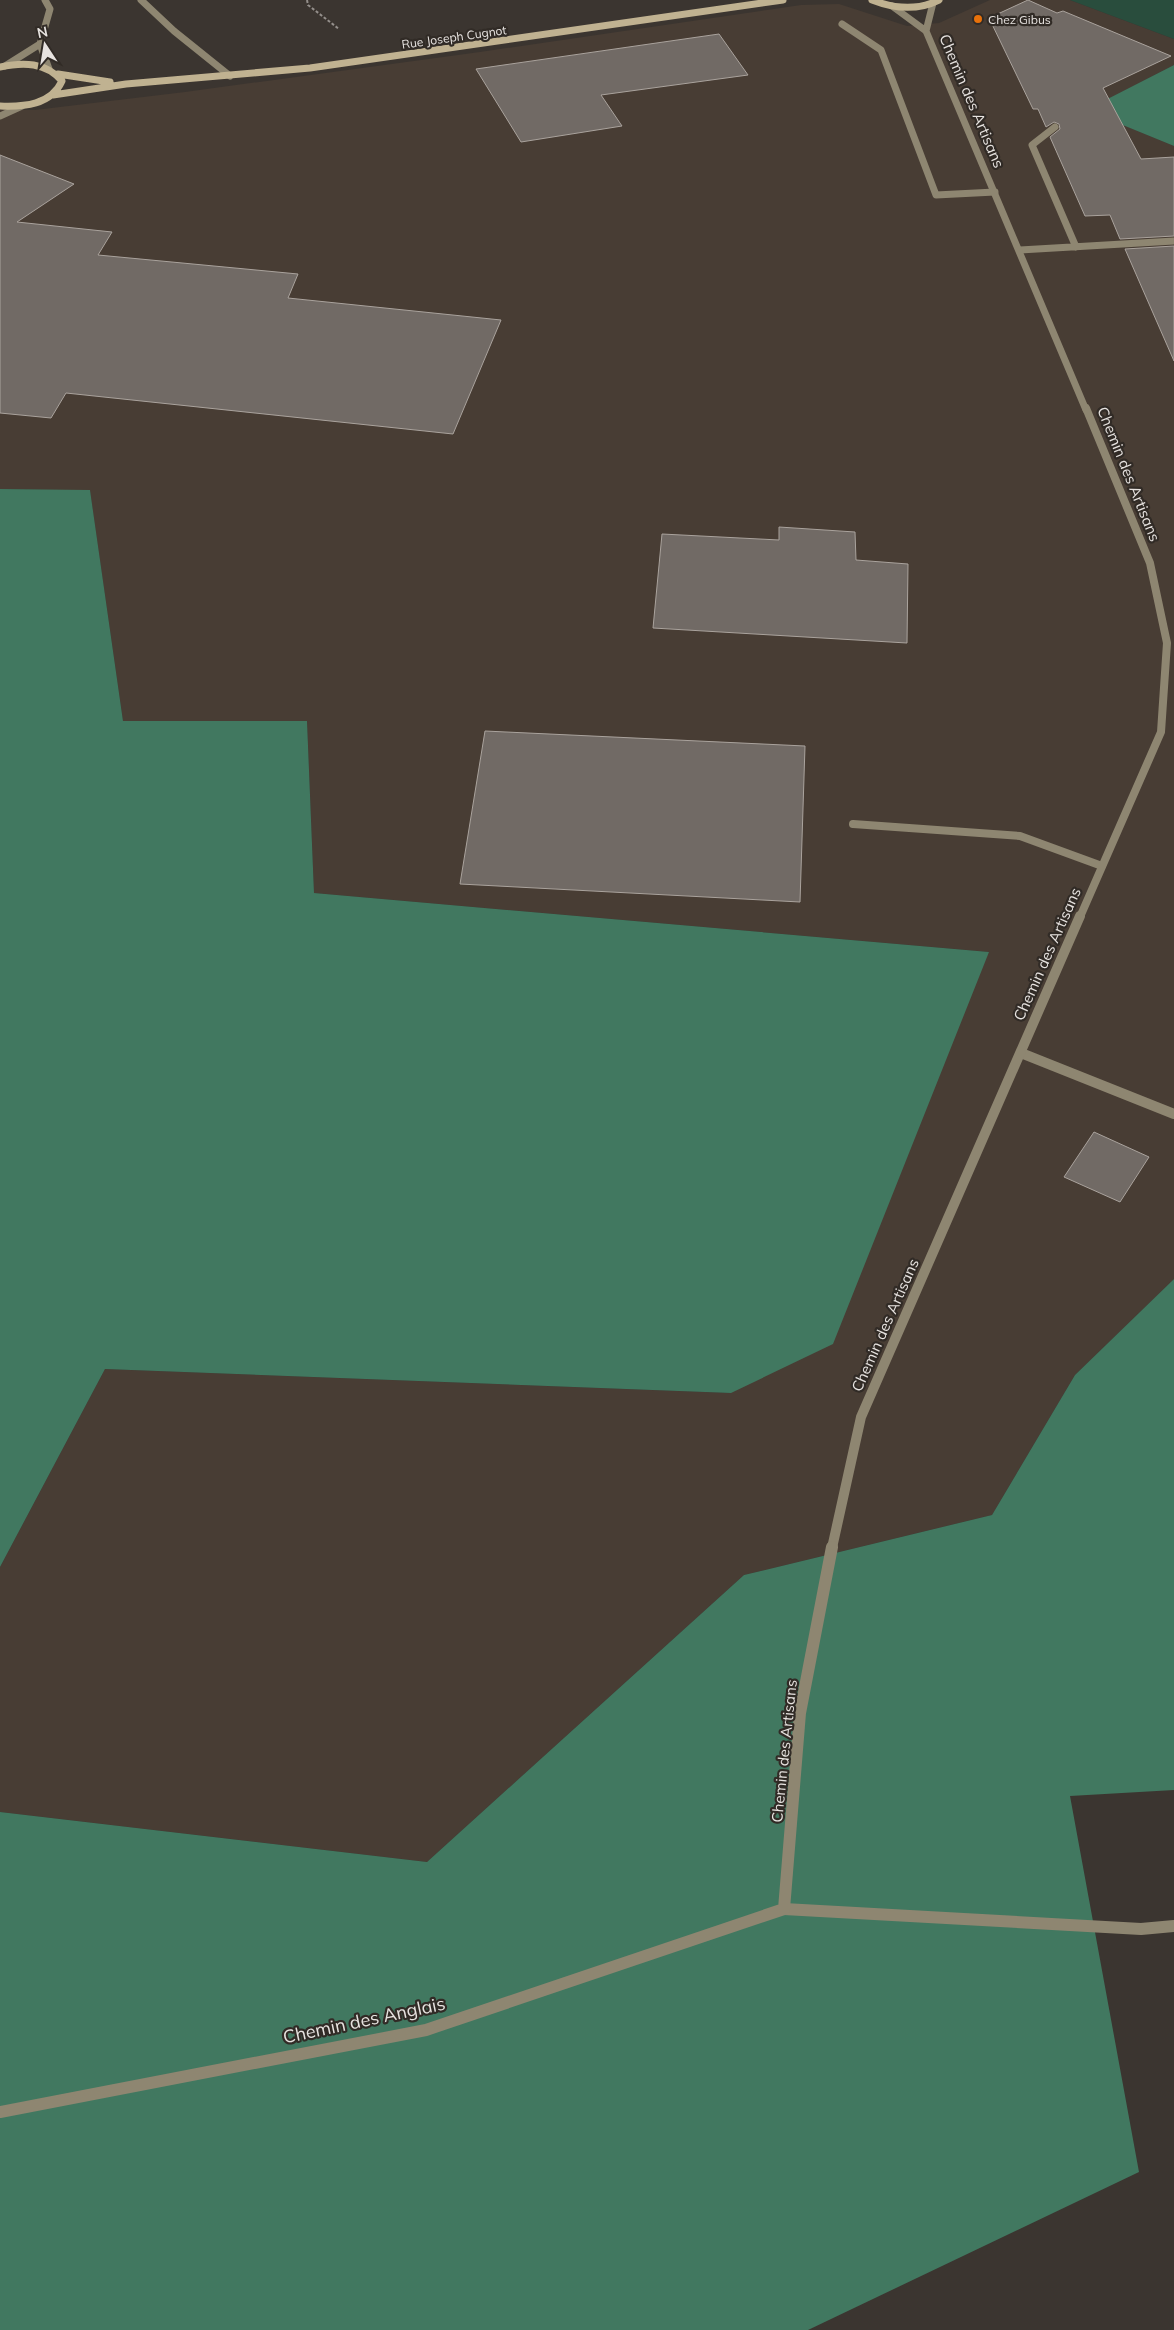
<svg xmlns="http://www.w3.org/2000/svg" width="1174" height="2330" viewBox="0 0 1174 2330" font-family="Mulish,sans-serif">
<style>
.built{fill:#483d34}
.green{fill:#294d3d}
.forest{fill:#417860}
.building{fill:#716a65;stroke:#aaa39d}
.lines{fill:none;stroke-linecap:round;stroke-linejoin:round}
.path{stroke:#948f8b;stroke-width:2;stroke-dasharray:3 2;stroke-linecap:butt}
.service-far3{stroke:#8e8671;stroke-width:7}
.service-far2{stroke:#8e8671;stroke-width:8}
.service-far1{stroke:#8e8671;stroke-width:10}
.service{stroke:#8e8671;stroke-width:12}
.minor-far3{stroke:#8e8671;stroke-width:7}
.minor-far2{stroke:#8e8671;stroke-width:8}
.minor-far1{stroke:#8e8671;stroke-width:10}
.minor{stroke:#8e8671;stroke-width:12}
.secondary{stroke:#c0b291;stroke-width:7}
.food-dot{fill:#e8710a;stroke:#312b26;stroke-width:2}
.labels{text-anchor:middle;dominant-baseline:central;stroke-width:4.5;stroke-linejoin:round;paint-order:stroke}
.far-poi-label{font-size:12px;fill:#e7e3e0;stroke:#312b26;text-anchor:start}
.far-street-label{font-size:12px;fill:#e7e3e0;stroke:#312b26}
.street-label{font-size:15px;fill:#e7e3e0;stroke:#312b26}
.near-street-label{font-size:18px;fill:#e7e3e0;stroke:#312b26}
</style>
<rect width="100%" height="100%" fill="#3b3530"/>
<path class="built" d="M990,0H1070L1174,39V65L1087,110L1174,146V1279L1075,1375L992,1515L744,1575L427,1862L0,1812V1567L105,1369L731,1393L989,952L314,893L307,721H123L90,491L0,489V110H35L185,92L480,52L801,5L839,4L907,26L939,23Z"/>
<path class="green" d="M1070,0H1174V39Z"/>
<path class="forest" d="M1174,65V146L1086,110Z
M0,489L90,490L123,721H307L314,893L989,952L833,1344L731,1393L105,1369L0,1567Z
M1174,1279V1790L1070,1796L1139,2172L808,2330H0V1812L427,1862L744,1575L992,1515L1075,1375Z"/>
<path class="building" d="M1028,0L1057,13L1063,11L1171,56L1103,88L1141,159L1174,157V236L1120,239L1110,215L1085,216L1050,137L1060,129L1059,124L1054,122L1046,127L1038,109H1033L989,18Z
M719,34L748,75L601,95L622,126L521,142L476,69Z
M0,155L74,184L17,222L112,232L98,255L298,274L288,298L501,320L453,434L66,393L51,418L0,413Z
M1174,246V361L1125,249Z
M779,527L855,532L856,560L908,564L907,643L653,628L662,534L779,540Z
M485,731L805,746L800,902L460,884Z
M1094,1132L1149,1157L1120,1202L1064,1177Z"/>
<g class="lines">
<path class="path" d="M307,0L308,5L339,29"/>
<path class="service-far3" d="M141,0L174,31L230,76
M842,24L881,50L936,195L995,192
M1055,127L1032,145L1076,247
M1020,250L1174,241"/>
<path class="service-far2" d="M853,824L1020,836L1102,866"/>
<path class="service-far1" d="M1021,1053L1174,1114"/>
<path class="service" d="M784,1909L1141,1929L1174,1926"/>
<path class="minor-far3" d="M45,0L50,9L40,44L49,69
M892,6L926,31L1086,410
M926,31L933,3
M5,66L40,44
M0,116L22,106"/>
<path class="minor-far2" d="M1080,917L1161,732L1167,643L1150,563L1086,408"/>
<path class="minor-far1" d="M832,1548L861,1417L1080,916"/>
<path class="minor" d="M0,2112L426,2030L784,1909L800,1713L832,1547"/>
<path class="secondary" d="M872,0C895,9 917,11 939,0
M0,67C23,62 46,62 62,81C51,105 24,107 0,106
M58,74L110,82
M53,95L126,84L310,68L783,0"/>
</g>
<circle class="food-dot" cx="978" cy="19" r="5"/>
<g class="labels">
<g class="far-poi-label">
<text x="988" y="19">Chez Gibus</text>
</g>
<g class="far-street-label">
<text transform="translate(454 37) rotate(-8)">Rue Joseph Cugnot</text>
</g>
<g class="street-label">
<text transform="translate(972 101) rotate(67)">Chemin des Artisans</text>
<text transform="translate(1129 474) rotate(68)">Chemin des Artisans</text>
<text transform="translate(1047 954) rotate(-66)">Chemin des Artisans</text>
<text transform="translate(885 1325) rotate(-66)">Chemin des Artisans</text>
<text transform="translate(784 1751) rotate(-84)">Chemin des Artisans</text>
</g>
<g class="near-street-label">
<text transform="translate(364 2020) rotate(-12)">Chemin des Anglais</text>
</g>
</g>
<g transform="translate(45 45) rotate(348)" stroke="#312b26" stroke-width="4" paint-order="stroke">
<path d="M0-4L9 19L0 12L-9 19Z" fill="#e7e3e0"/>
<text y="-8" font-size="14" font-weight="bold" text-anchor="middle" fill="#e7e3e0">N</text>
</g>
</svg>
